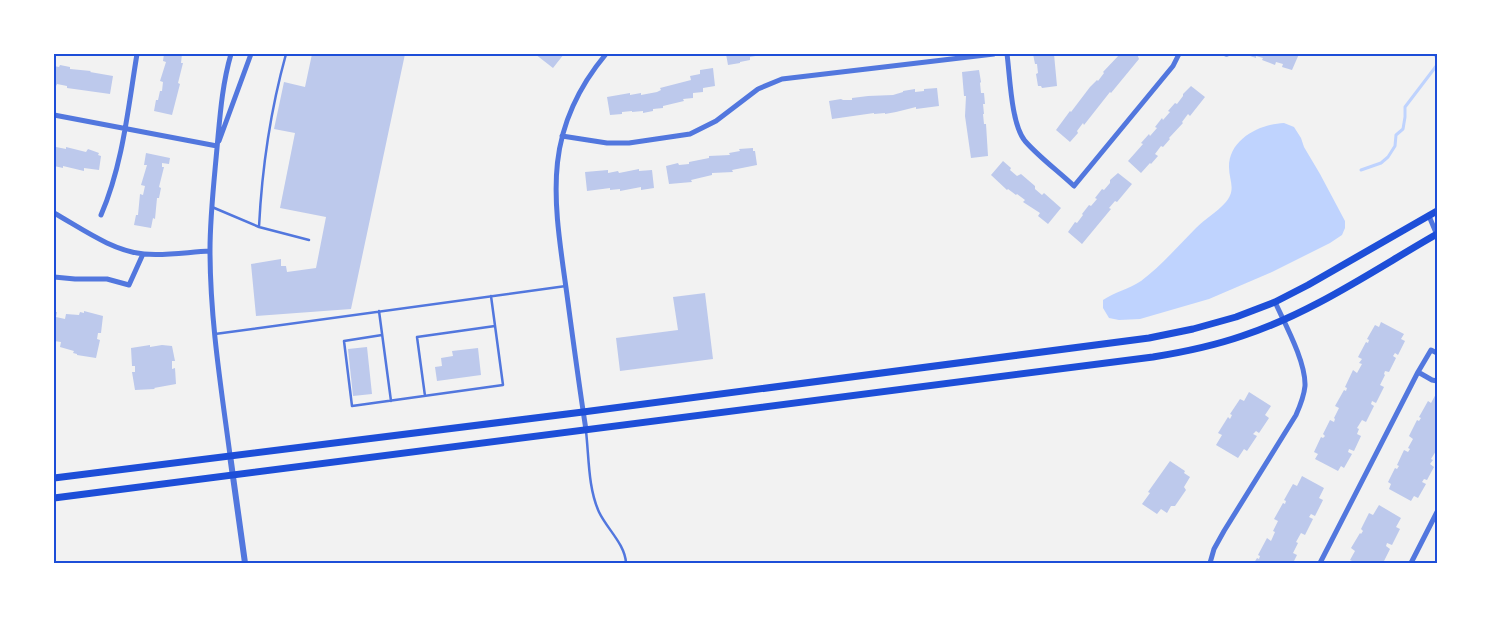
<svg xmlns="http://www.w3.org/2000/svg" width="1491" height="617" viewBox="0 0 1491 617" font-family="Cabin,sans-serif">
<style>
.water{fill:#bfd3fe}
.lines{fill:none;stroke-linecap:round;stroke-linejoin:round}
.stream{stroke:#bfd3fe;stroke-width:3}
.building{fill:#bdc9ec}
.service{stroke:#5277de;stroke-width:2.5}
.minor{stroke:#5277de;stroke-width:5}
.tertiary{stroke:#5277de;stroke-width:6}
.secondary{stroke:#1d4ed8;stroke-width:7}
.neatline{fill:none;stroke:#1d4ed8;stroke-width:2}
</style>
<rect width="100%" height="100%" fill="#f2f2f2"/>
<path class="water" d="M1284,123L1294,127L1301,138L1304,147L1320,174L1345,221V228L1342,235L1330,243L1272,272L1209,299L1140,319L1119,320L1109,318L1103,308V300C1115,292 1129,289 1141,281C1161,266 1178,246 1196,228C1205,219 1217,212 1225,203C1237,190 1229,181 1229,167C1229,139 1260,124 1284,123Z"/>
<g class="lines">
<path class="stream" d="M1361,170L1381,163L1388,157L1395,146L1396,135L1403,129L1405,117V107L1437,65V58L1434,54"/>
</g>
<path class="building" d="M164,54H182L181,63H183L178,83L180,84L172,115L154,111L156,100H158L160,91H162L163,82L160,81L166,62L163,61Z
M312,54H405L351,309L256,316L251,264L281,259V266H286L287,272L316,268L326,217L280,208L295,133L274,129L284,82L305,87Z
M535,54H564L553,68Z
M726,54H760L761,55L750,57V60L740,62V63L728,65Z
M1033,54H1054L1057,86L1042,88L1041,86H1038L1036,74L1038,73L1037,64H1035Z
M1120,54H1137L1139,59L1111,93L1110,92L1084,125L1083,123L1077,131L1078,133L1070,142L1056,130L1070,111L1071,112L1090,87L1097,80L1098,81L1104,73L1103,72Z
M1244,54H1299L1292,70L1282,67L1283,64L1276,62L1275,65L1262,60L1263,58L1256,56V58Z
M60,65L70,67V69L91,71L90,72L113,76L110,94L67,88V86L57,84L56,86H54V66L59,67Z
M713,68L715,86L703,88V92L693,93V98L683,99L684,101L663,106V108L653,109V111L643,113V111L632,112V111L622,112V114L610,115L607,97L630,93V95L641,93V95L657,92L661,90L660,88L691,80L690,76L700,74V70Z
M979,70L981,82L980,83L981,93H984L985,104H983L984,114H983L984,124H986L988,156L971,158L965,116L966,96H964L962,72Z
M1191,86L1205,97L1190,116L1188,114L1182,122L1183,123L1169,138L1170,139L1163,147L1161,146L1155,154L1158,156L1151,164L1150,163L1141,173L1128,161L1143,144L1141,143L1149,134L1150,136L1157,128L1155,127L1162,118L1163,120L1170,112L1168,111L1175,103L1177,104L1183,96V94Z
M937,88L939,106L916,109V107L896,112L885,114V113L874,114V113L832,119L829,101L841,99L843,100H852V98L868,96L893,95L903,92V91L915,89V92L924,91V89Z
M54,145H56V147L66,149V147L86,152L88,149L99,153L98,155L101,156L99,170L84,168V171L63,166V168L54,166Z
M753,148V151H755L757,165L732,170L733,172L712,173V175L691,180L692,182L669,184L666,166L678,163L679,165L689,164V162L709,158V156L730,155L729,153L740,151L739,149Z
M146,153L170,158L169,164L162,163V167H164L159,187L161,188L159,198H157L155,219L153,218L151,228L134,225L136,215H138L140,194L143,195L145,186L141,185L147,165H144Z
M1003,161L1011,168L1010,170L1017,176L1021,174L1035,186V189L1042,195L1044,193L1061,208L1048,224L1038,216L1040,213L1023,202L1025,200L1017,194L1016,195L1008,189L1007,190L991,175Z
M639,169V171L652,170L654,188L641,190V187L620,191V189L610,190V188L587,191L585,172L608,170V173L618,171L619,173Z
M1118,173L1132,184L1117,202L1115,201L1109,208L1111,209L1082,244L1068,232L1075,222L1077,223L1083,215L1082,214L1089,205L1091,206L1097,199L1095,198L1102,189L1104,190L1110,183V180Z
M705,293L713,359L620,371L616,338L678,330L673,297Z
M84,311L103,316L101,333H98L97,339L100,340L96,358L77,355V354L73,353L74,351L60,347L61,342L54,341V312H57L56,317L65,319L66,314L79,315L80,312L84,313Z
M1381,322L1404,334L1401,339L1405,341L1398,355L1395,353L1393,356L1396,358L1389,372L1385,371L1384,374L1385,375L1380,385L1384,387L1376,403L1372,401L1371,404L1374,406L1366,422L1362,420L1357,428L1359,429L1357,434L1361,436L1354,451L1349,449L1348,452L1352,454L1344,468L1341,466L1338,471L1315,459L1318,454L1314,452L1321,437L1323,438L1325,436L1323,434L1330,420L1334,422L1335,419L1334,418L1339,408L1335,406L1344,390L1346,391L1347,388L1345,387L1353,370L1357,373L1362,364L1359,363L1362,359L1358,357L1366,342L1368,343L1369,340L1367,339L1375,325L1379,327Z
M150,345V347L162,345L172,346L175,361H172V369L175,368L176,384L154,388L155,389L135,390L132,372H135V366H132L131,348Z
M367,347L372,394L353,396L348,349Z
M478,348L481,375L437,381L435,367L442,366L441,358L453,356L452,351Z
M1249,392L1271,406L1265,415L1269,418L1259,433L1256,431L1253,434L1257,436L1247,451L1244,449L1238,458L1216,445L1222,435L1218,433L1228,417L1230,419L1232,415L1230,414L1240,399L1244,401Z
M1437,392V451H1436L1431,459L1433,460L1430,464L1434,467L1427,480L1424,479L1422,482L1426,484L1418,498L1414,496L1411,501L1389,489L1391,484L1388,482L1395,468L1397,469L1399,466L1397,465L1404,450L1408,452L1410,449L1408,448L1413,439L1409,436L1417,420L1419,421L1421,418L1419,417L1428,401L1431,403Z
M1170,461L1185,471L1184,473L1190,477L1184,487L1186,490L1175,506H1171L1167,513L1161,509L1157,514L1142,504L1150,493L1148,492Z
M1302,476L1324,488L1319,498L1323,500L1315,516L1311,514L1309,517L1313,519L1305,535L1301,533L1296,542L1298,543L1293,553L1297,555L1293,563H1254L1257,558L1259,559L1260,556L1258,555L1267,538L1271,541L1275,532L1273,531L1278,521L1274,519L1283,503L1285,504L1286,501L1284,500L1293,484L1297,486Z
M1379,505L1401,518L1396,527L1400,529L1392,545L1387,543L1386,546L1390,549L1383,563H1351L1352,561L1350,560L1355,551L1351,548L1360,533L1361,534L1363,531L1361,529L1369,513L1373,515Z"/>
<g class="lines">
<path class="service" d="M212,207L259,227L309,240
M259,227C262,167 270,112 286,54
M379,311L391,401
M215,334L566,286
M382,335L344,341L352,406L503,385L491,296
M425,396L417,337L495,326
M586,431C589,457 588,488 599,512C607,529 625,544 626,563"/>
<path class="minor" d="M1007,54C1010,76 1011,124 1025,141C1039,157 1058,171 1074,186L1173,66L1179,54
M1226,54H1227
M54,115L217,146
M562,136L607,143H629L690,134L716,121L758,89L782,79L994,54
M219,141L251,54
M54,213C81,228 112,251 144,254C166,256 188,252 210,251
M101,215C123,164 128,108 137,54
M1429,216L1437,235
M54,277L75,279H107L129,285L143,254
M1418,372L1432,380L1437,381
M586,430C579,385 573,340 567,295C554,201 540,133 606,54
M230,455C221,387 210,319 210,250C210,216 214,182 217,148C220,116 222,85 231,54
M1210,563L1214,549L1224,531L1296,415C1300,406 1304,396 1305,386C1306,362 1285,324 1275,302
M1320,563L1418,372L1431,350L1437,353
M1411,563L1437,512"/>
<path class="tertiary" d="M230,455L245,563"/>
<path class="secondary" d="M54,478L583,412L1149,338L1193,329L1236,317L1275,302L1308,285L1437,211
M54,498L1153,357C1184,352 1213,346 1242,336C1312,313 1374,270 1437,234"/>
</g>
<rect width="1491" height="617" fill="none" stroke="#ffffff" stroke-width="110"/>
<rect x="55" y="55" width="1381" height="507" class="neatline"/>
</svg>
